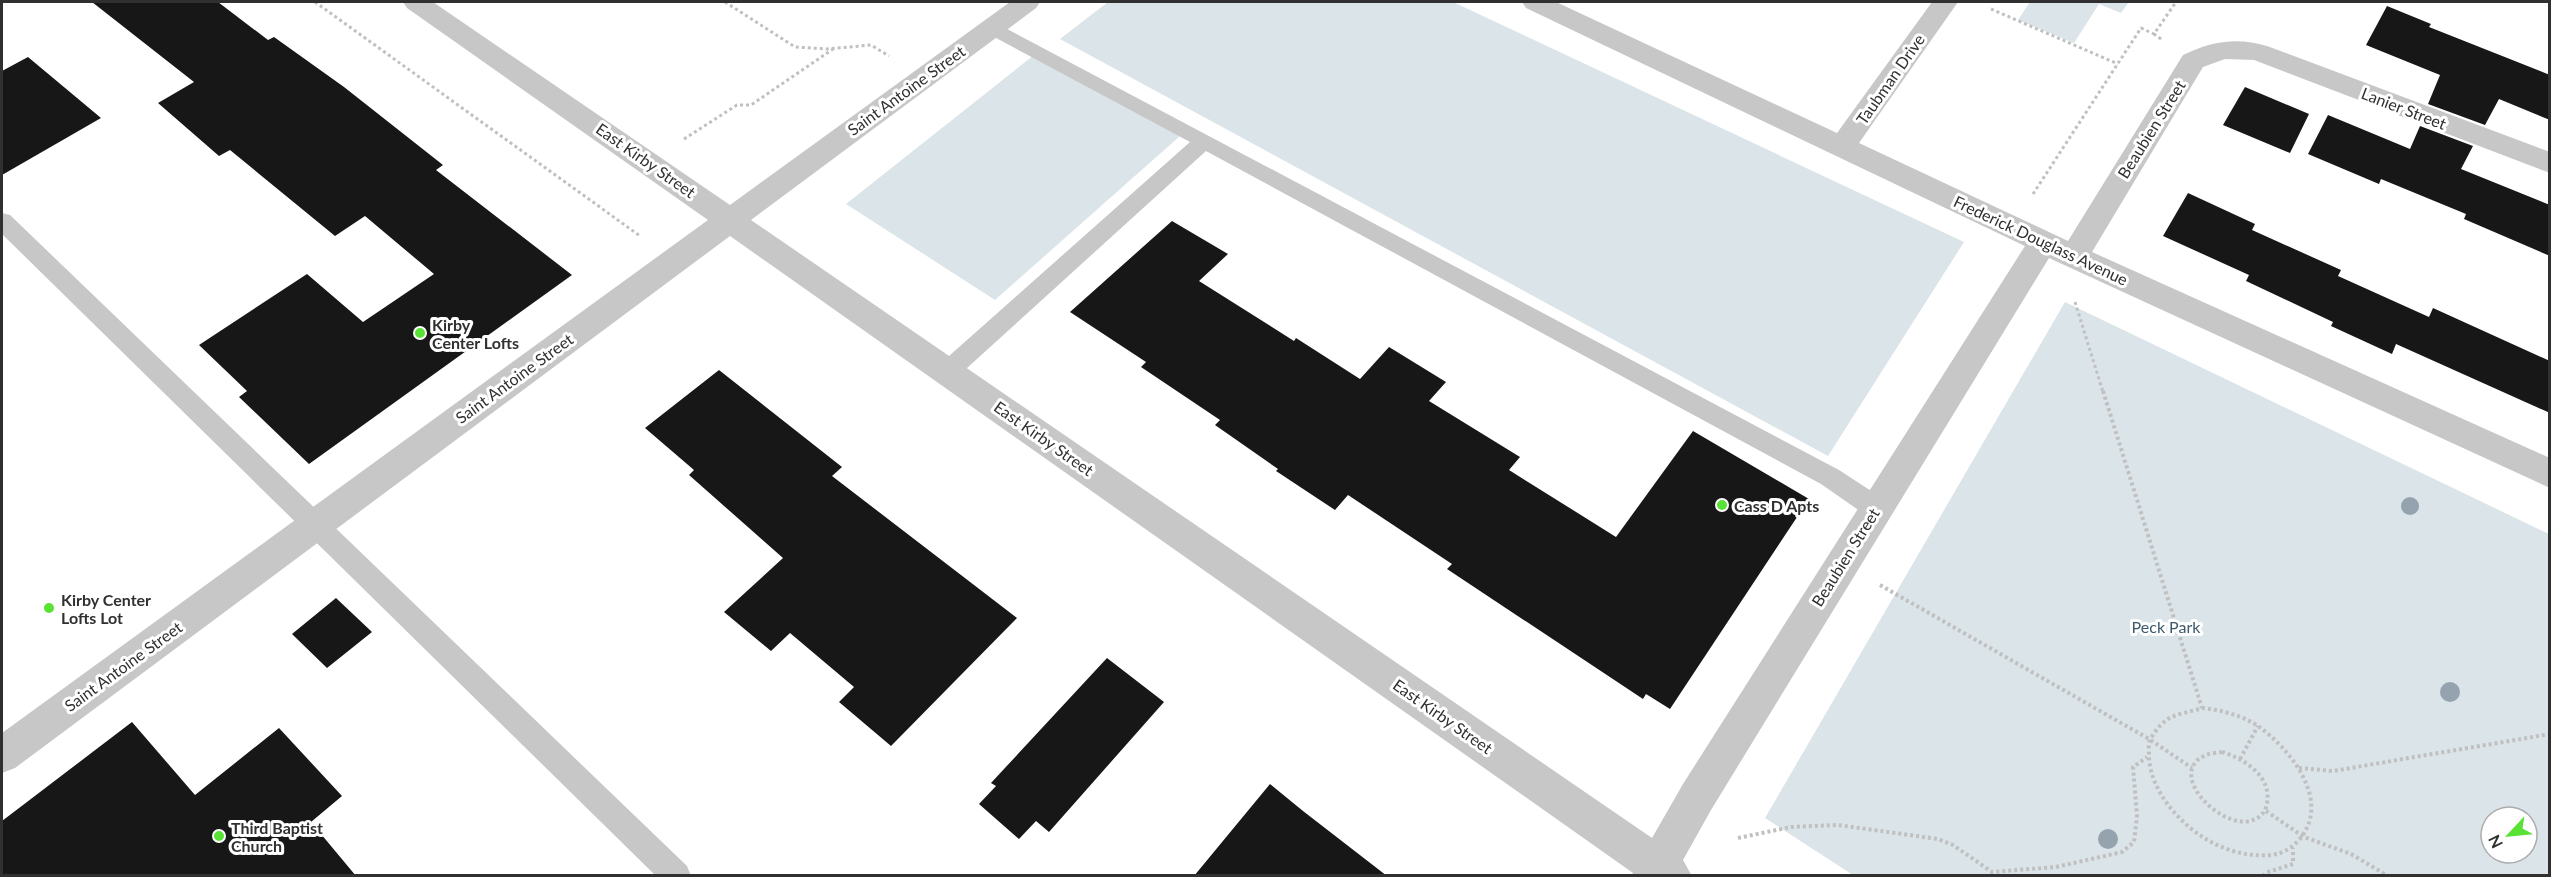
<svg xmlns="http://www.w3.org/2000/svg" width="2551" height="877" viewBox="0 0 2551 877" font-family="Lato,sans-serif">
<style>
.green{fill:#dbe4e9;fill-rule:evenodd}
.building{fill:#171717}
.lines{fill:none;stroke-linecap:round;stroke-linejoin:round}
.path-far1{stroke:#c0c0c0;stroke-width:3;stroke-dasharray:3 3;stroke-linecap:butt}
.path{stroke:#c0c0c0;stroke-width:4;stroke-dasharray:3 3;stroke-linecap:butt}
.service{fill:#c7c7c7;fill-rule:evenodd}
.minor{fill:#c7c7c7;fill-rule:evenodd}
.tree{fill:#94a3ae}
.poi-dot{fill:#59e236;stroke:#fff;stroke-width:2}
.labels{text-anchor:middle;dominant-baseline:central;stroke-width:6;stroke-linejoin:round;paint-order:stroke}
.street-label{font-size:16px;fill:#303030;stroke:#fff}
.poi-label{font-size:16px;font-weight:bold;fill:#303030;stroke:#fff;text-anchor:start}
.park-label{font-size:16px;fill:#3d586b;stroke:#fff}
</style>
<rect width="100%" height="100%" fill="#fff"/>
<path class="green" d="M1108,2H1453L1964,242L1828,456L1060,39Z
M2030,2H2129L2121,13L2099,4L2074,43L2018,20Z
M1034,55L1180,136L995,300L846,204Z
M2065,302L2549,534V875H1853L1765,818ZM2491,817H2527V853H2491Z"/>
<path class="building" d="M92,2H218L268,40L274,37L344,87L443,165L436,170L572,275L309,464L239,397L247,391L199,345L307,274L363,322L434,274L365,216L335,236L230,150L219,156L158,103L194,82Z
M2387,6L2431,24L2429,27L2550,75V120L2499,99L2485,125L2428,104L2440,75L2366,45Z
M28,57L101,118L2,175V71Z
M2245,87L2309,114L2290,153L2223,125Z
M2328,115L2410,149L2420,126L2473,146L2461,169L2550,205V256L2464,219L2466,214L2381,179L2379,184L2308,154Z
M2188,193L2255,224L2252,230L2341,270L2338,276L2429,317L2433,308L2550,361V413L2396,344L2392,354L2331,326L2333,322L2246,281L2249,275L2163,236Z
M1172,221L1228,254L1199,281L1294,341L1296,338L1360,379L1389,347L1446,382L1429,401L1520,457L1509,470L1616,537L1693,431L1809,499L1670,709L1646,694L1643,699L1447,569L1452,564L1348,495L1335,510L1276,471L1278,469L1215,425L1220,420L1141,367L1146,362L1070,312Z
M719,370L842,467L832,476L1017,618L891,746L839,702L854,687L790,633L771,651L724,612L783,558L689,475L694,470L645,428Z
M336,598L372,632L327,668L292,634Z
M1107,658L1164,702L1049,832L1036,821L1019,839L979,804L996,786L991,783Z
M132,722L195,795L279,728L342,796L311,822L356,876H2V821Z
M1270,784L1303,811L1387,876H1194Z"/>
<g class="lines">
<path class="path-far1" d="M315,2L640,236
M725,2L795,47L827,49L871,45L889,56
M1991,9L2118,64
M2161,39L2154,34L2176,2
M684,139L737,105H751L833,49
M2033,194L2141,28L2154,34
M2075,302L2103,392"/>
<path class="path" d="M2103,391L2202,708
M1880,585L2149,739L2192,768
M2202,708C2221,710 2241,715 2258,726C2289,748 2330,798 2302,836C2297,844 2286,852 2277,854C2256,858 2234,853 2215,844C2182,828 2148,790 2149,753C2149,749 2148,743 2150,740C2153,734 2159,726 2164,722C2172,714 2191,712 2202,708Z
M2222,752C2245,759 2275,778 2266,807C2264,815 2257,819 2250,821C2219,828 2167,774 2204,756C2209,753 2217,753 2222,752Z
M2240,759L2258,726
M2299,768L2333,771L2550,734
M2266,811L2304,837L2351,854L2388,876
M1738,838L1791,827L1838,825L1938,839L1953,845L1992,872L2056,867L2122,852L2134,842L2137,816L2133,767L2147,757
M2263,876L2265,873L2293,864V848"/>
<path class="service" d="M992,21L1839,470L1885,500L1888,508L1885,516L1876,519L1867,516L1821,484L1206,151L956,378L948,380L940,378L936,371L940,364L1190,142L985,32L982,27L985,22Z
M2,213L10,215L687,866L691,876H656L2,234Z"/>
<path class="minor" d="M403,2H433L730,205L1010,2H1040L1036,8L751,220L1652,838L1683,784L2025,246L1526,8L1522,2H1556L1837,133L1932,2H1958L1859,143L2068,241L2183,55C2211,41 2238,37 2267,46L2550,152V173L2254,60L2225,59L2203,67L2092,252L2550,458V488L2049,258L1711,810L1683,860L1692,876H1632L1633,873L730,236L15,768L2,773V733L708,220L407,8Z"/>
</g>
<g class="tree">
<circle cx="2410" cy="506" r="9"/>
<circle cx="2450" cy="692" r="10"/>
<circle cx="2108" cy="839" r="10"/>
</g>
<g class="poi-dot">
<circle cx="420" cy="333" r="6"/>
<circle cx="1722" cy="505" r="6"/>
<circle cx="49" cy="608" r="6"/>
<circle cx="219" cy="836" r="6"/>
</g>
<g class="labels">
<g class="street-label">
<text transform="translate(1890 79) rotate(-55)">Taubman Drive</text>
<text transform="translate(906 90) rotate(-36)">Saint Antoine Street</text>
<text transform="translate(2404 108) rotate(21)">Lanier Street</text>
<text transform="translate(2151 129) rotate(-58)">Beaubien Street</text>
<text transform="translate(646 160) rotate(35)">East Kirby Street</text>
<text transform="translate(2041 240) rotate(25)">Frederick Douglass Avenue</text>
<text transform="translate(514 378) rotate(-36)">Saint Antoine Street</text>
<text transform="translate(1044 438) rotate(35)">East Kirby Street</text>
<text transform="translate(1845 557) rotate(-58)">Beaubien Street</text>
<text transform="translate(123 666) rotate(-36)">Saint Antoine Street</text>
<text transform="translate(1443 716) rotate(35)">East Kirby Street</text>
</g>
<g class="poi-label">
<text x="432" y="324">Kirby<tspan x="432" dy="18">Center Lofts</tspan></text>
<text x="1734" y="505">Cass D Apts</text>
<text x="61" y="599">Kirby Center<tspan x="61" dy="18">Lofts Lot</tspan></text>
<text x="231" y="827">Third Baptist<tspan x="231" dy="18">Church</tspan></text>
</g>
<g class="park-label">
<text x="2166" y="626">Peck Park</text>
</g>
</g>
<rect width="2551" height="877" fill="none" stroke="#303030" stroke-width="6"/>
<g transform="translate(2509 835) rotate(244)"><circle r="28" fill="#ffffff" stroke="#acacac" stroke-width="1.5"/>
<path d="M0-4.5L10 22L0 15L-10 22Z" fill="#59e236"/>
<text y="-9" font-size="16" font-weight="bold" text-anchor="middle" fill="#303030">N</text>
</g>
</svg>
